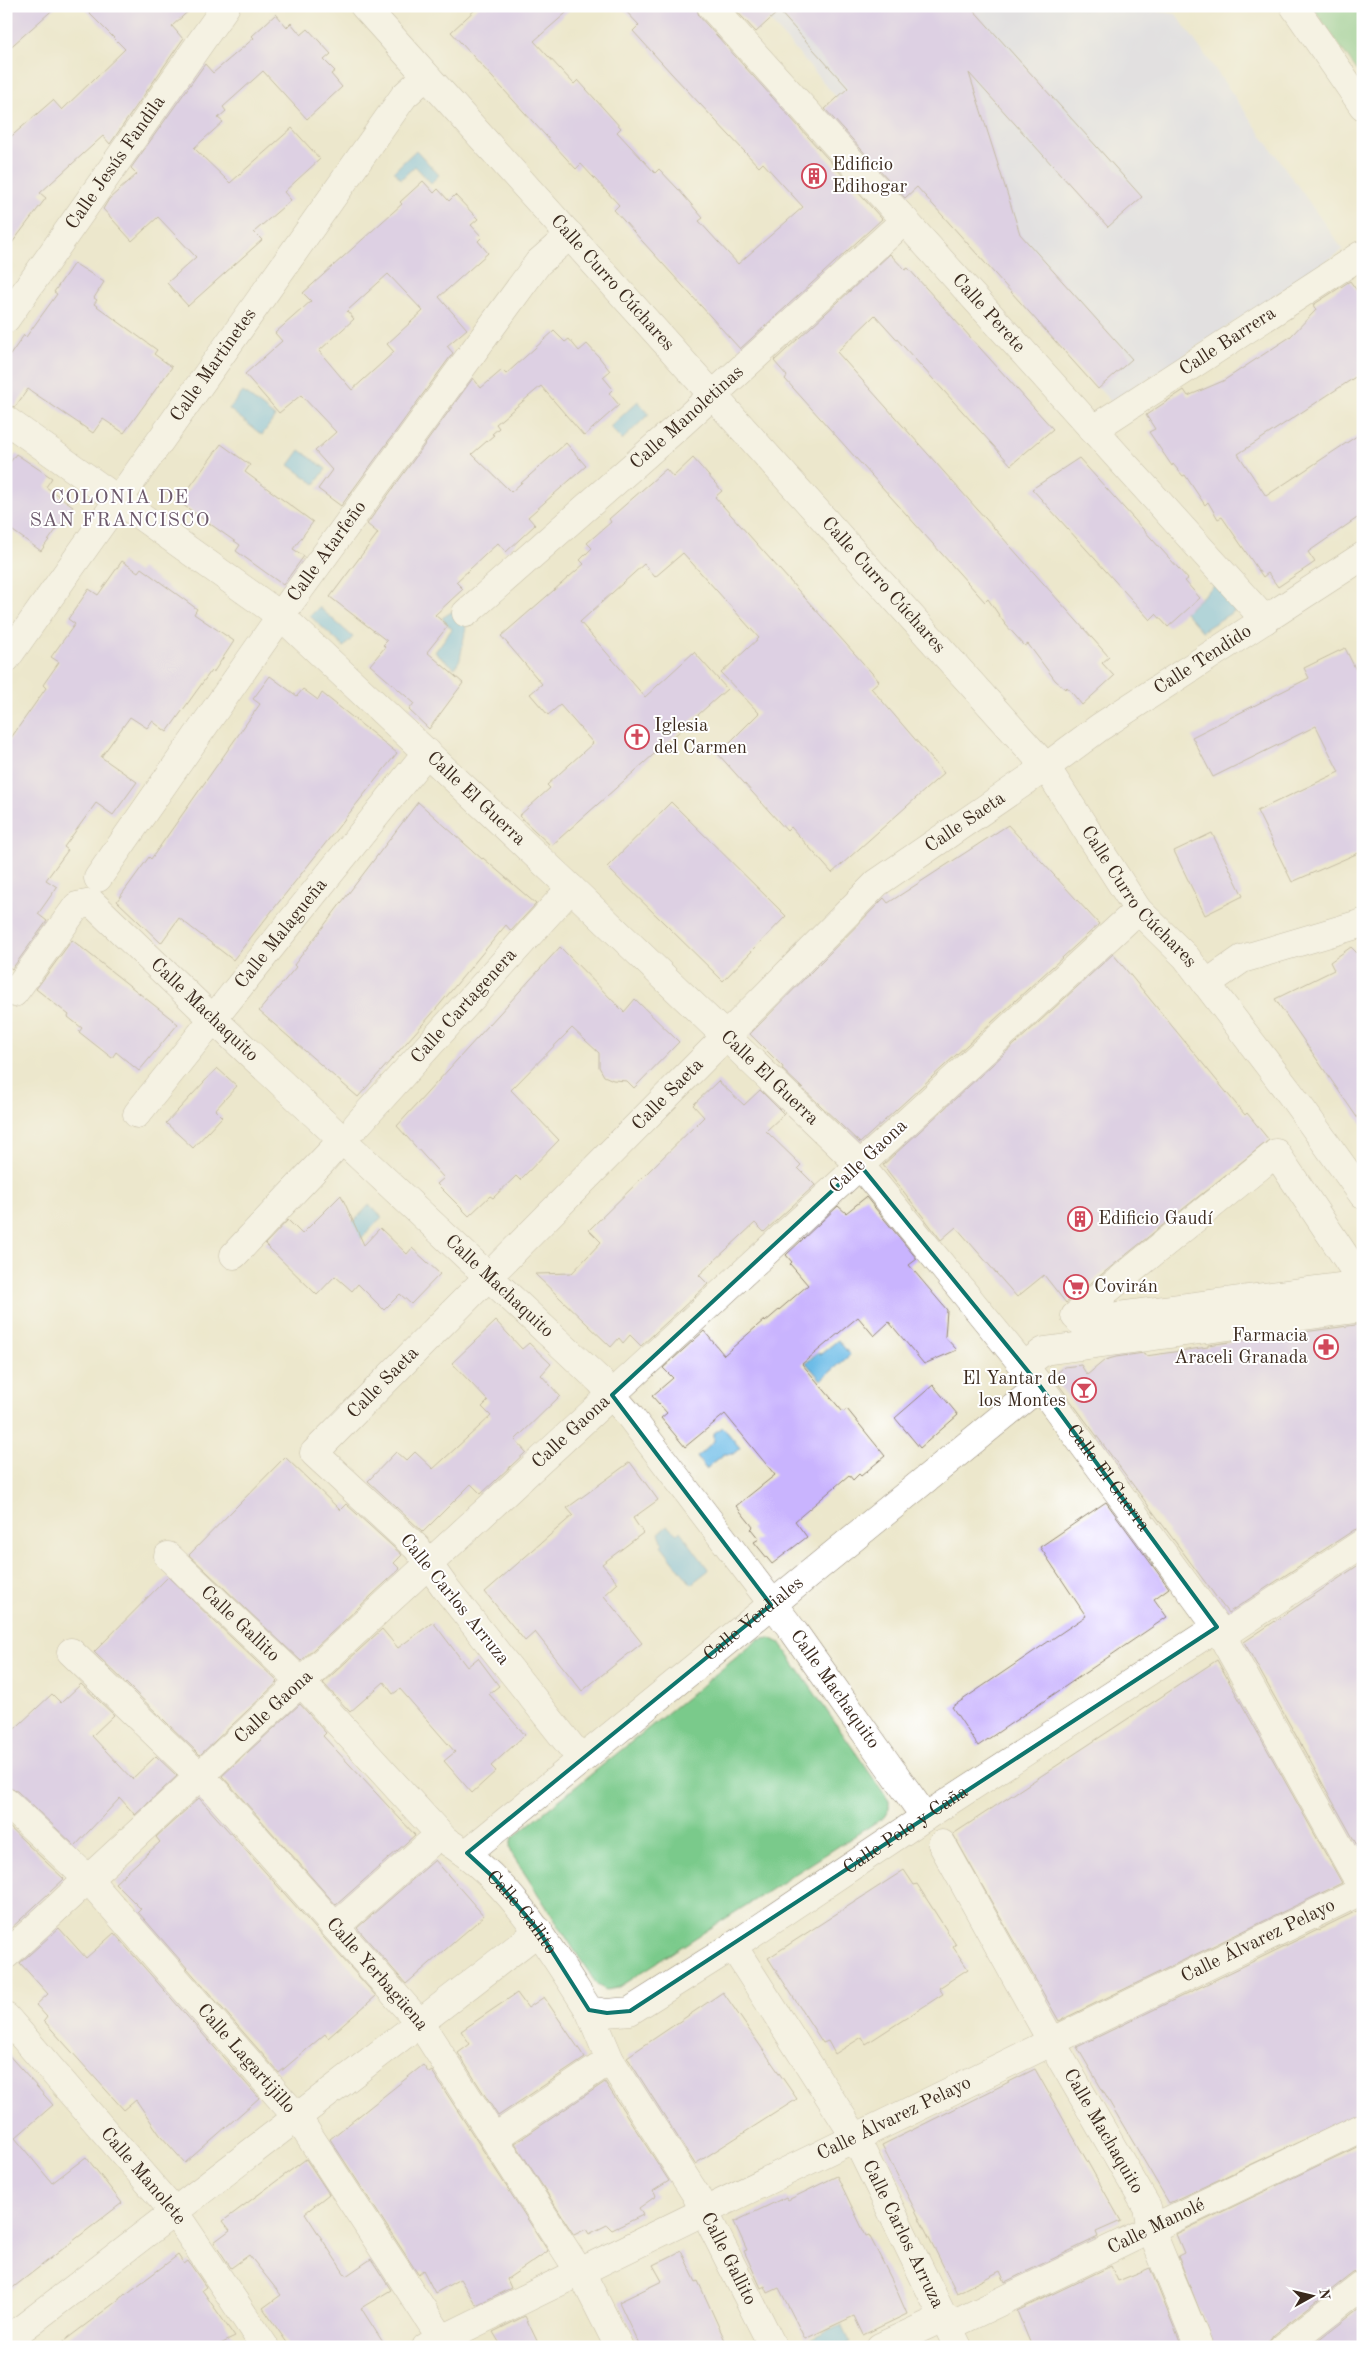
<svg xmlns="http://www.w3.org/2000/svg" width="1369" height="2353" viewBox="0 0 1369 2353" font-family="'Old Standard TT',serif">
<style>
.built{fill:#d4d8f9}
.green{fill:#7aca8b;stroke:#5a7a54}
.water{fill:#6cbce7;stroke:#547382}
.building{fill:#c9b4fe;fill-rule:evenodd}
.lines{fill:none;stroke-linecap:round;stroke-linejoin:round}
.street-casing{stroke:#948875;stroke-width:29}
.secondary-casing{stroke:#948875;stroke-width:29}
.primary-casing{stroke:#948875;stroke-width:29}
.street{stroke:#fff;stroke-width:28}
.secondary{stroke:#fff;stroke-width:28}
.primary{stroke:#fff;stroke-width:28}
.marked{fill:none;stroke:#0f766e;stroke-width:4;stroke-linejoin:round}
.labels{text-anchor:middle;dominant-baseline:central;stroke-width:4;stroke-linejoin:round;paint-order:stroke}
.street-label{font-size:19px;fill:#3b2a1e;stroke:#fff}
.poi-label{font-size:19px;fill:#3b2a1e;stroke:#fff;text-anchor:start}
.neighbourhood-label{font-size:20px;letter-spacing:1px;fill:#6d5a6c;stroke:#fff}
</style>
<rect width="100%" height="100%" fill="#fff"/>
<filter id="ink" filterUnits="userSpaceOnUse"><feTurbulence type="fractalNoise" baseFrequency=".02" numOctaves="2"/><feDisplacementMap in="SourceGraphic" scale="10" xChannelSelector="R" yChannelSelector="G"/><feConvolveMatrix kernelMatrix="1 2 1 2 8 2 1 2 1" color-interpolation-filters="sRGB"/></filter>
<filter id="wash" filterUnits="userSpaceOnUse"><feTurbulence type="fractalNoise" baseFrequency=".0096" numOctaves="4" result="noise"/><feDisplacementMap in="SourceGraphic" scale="20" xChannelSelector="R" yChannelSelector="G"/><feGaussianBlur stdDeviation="1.12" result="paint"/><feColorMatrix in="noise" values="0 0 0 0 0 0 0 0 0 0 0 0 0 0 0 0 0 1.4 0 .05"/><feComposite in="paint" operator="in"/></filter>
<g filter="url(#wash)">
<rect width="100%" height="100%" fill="#ece7cc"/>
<path class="built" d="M757,6H1119L1176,14L1343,250L1112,403L1083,371L1074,358L837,98Z"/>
<path class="green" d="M1312,6H1363V79Z
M770,1638L780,1643L889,1801V1809L884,1817L617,1988L606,1990L597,1985L512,1854L510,1846L512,1838L758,1640Z"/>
<path class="water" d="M416,150L439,175L431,183L415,166L401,179L394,171Z
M243,392L275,417L262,435L229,409Z
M638,401L649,414L622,440L610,427Z
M300,450L326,469L315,484L289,465Z
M1215,585L1236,610L1202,631L1185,612Z
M319,607L353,637L344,647L310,616Z
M453,611L466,627L460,659L455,668L435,652L452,629L442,618Z
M369,1205L382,1217L356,1244L344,1232Z
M838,1340L850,1355L821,1380L806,1363L818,1352L821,1354Z
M723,1427L740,1448L733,1454H724L706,1469L697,1457L714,1441V1433Z
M667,1526L677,1534L680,1531L709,1570L691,1584L661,1545L663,1543L659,1533Z
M842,2325L850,2342L841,2347H805L804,2343Z"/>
<g id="blocks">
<path class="building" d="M6,6H57L6,51Z
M82,6H194L172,26L183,39L110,144L103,136L40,193L46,198L6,251V141L53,100L62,110L125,49Z
M479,6H574L534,41L574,84L578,80L621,128L617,132L655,173L659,169L678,189L703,218L699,221L738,264L803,207L763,163L759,167L671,73L633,31L639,25L621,6H696L699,16L882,219L740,349L614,210L619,205L581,164L576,169L451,32Z
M732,6H970L1142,197L1108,227L969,73L1020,234L1132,359L1098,389L917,187L905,198L825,109L848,88L779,11L756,32Z
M276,14L287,27L291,23L301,35L308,29L331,54L324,60L335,71L331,74L342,87L307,119L263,71L223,107L226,111L218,118L223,122L194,148L230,183L292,128L320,159L284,192L291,200L254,232L262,240L188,306L167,283L196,257L158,217L132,241L103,209L109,199L137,174L131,168L205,64L213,73L254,38L252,36Z
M423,181L434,193L438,189L449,201L455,195L478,219L471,225L482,237L478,241L488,253L439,297L467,329L447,346L453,353L341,506L318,489L332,470L315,451L336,432L301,395L279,413L245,374L282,341L275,333L311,301L303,293L402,204L400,202ZM388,274L423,311L387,344L394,352L352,390L319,351L354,319L347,311Z
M890,254L905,270L908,268L1053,429L1011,465L875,315L837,352L1109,657L1102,663L1114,676L1082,705L1067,687L1065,689L1055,680L1028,644L1025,646L1005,624L988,599L985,602L785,379L787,376L774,361Z
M74,263L104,282L94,298L97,300L94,304L157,350L154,354L172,367L124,433L103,419L93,433L28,389L15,407L6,405V361L24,335L26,337L57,294L54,292Z
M1350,281L1363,299V372L1238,454L1266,496L1363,432V514L1308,552L1315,562L1278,587L1268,573L1263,577L1222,517L1218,519L1208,502L1205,505L1185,475L1183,476L1173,464L1172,466L1149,432L1155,429L1146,415L1184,390L1188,396L1223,381L1290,337L1316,310L1313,305Z
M554,331L565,342L569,339L579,351L587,344L599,357L610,371L603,377L613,389L609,393L619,405L584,436L541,386L496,424L499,428L492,434L494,435L472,454L511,492L566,443L586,466L528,517L535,525L506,552L498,543L456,582L463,589L435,615L448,626L427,652L463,683L429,729L409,710L414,703L370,665L385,647L383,645L387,641L330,597L378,533L367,524L473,378L481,388L502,370L506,374Z
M221,444L250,465L245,472L313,522L293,549L304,556L283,585L236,551L240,545L179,502Z
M16,454L52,478L46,487L73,506L41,551L6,526V468Z
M693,458L722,491L715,497L879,681L871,688L944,773L832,873L791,827L787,831L718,754L759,713L721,673L759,638L683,553L655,577L644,564L580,622L645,697L694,652L727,689L551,846L519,816L550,788L547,785L593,743L560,705L548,715L530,694L542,684L501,636L584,564L580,560L592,548L587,543L611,522L609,519L666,469L673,477Z
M1079,458L1188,579L1185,581L1200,598L1168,627L1156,614L1150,620L1032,489Z
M122,561L138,572L141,568L197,609L194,614L234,641L213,673L211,671L167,732L152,721L147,728L130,717L101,757L137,782L113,815L96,803L64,847L68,850L46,880L57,887L38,914L47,921L12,969L6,965V745L46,688L43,685L59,662L51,657L75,624L68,619L89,589L98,595Z
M1345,648L1363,684V851L1292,882L1257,811L1339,772L1316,726L1213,777L1192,737L1309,678L1304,668Z
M270,676L297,696L303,689L318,700L322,693L397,753L233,960L179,918L161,943L117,901L149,857L151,859L260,704L253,699Z
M418,802L482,859L483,858L536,904L511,931L506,925L431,1015L358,1097L259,1011L296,967L294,965Z
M671,802L786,916L723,981L607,867Z
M1008,825L1099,924L860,1143L782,1069L783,1067L750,1034L884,898L888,903Z
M1212,833L1243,896L1205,915L1174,851Z
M72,940L178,1024L139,1071L116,1052L112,1058L79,1032L82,1028L68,1017L69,1015L36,989Z
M560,947L624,1012L635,999L679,1042L634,1088L627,1081L613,1080L604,1076L599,1067V1053L572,1028L511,1090L559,1140L520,1180L516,1176L493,1198L490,1196L469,1216L437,1184L444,1178L397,1126Z
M1351,947L1361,957L1363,956V1126L1275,999L1334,970L1330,962Z
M1113,954L1245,1115L1247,1113L1269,1140L1066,1303L1044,1275L1017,1297L956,1227L941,1240L883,1165Z
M217,1068L237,1086L215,1110L222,1117L193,1148L166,1123Z
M718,1081L744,1105L760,1090L784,1114L766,1131L801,1165L798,1168L815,1185L764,1232L755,1223L699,1275L708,1284L641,1346L630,1335L623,1343L619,1338L611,1347L535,1274L572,1273L601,1242L589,1230L704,1117L693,1105Z
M341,1195L364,1245L380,1228L407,1254L412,1248L440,1274L411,1304L400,1294L384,1310L358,1284L352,1291L335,1276L317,1295L265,1244L288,1220L302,1234Z
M866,1197L917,1259L909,1265L947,1310L945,1337L957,1350L924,1364L889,1322L874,1336L858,1317L802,1364L843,1412L847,1409L885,1456L861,1476L859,1474L853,1480L849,1475L795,1521L807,1537L772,1564L754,1542L759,1539L751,1529L753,1527L736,1506L775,1475L725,1414L685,1447L661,1418L667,1413L652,1396L673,1378L663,1368L704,1331L724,1355L764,1320L765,1322L808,1285L790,1264L792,1262L786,1255L838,1206L846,1213Z
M496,1321L522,1349L529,1343L551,1364L541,1375L560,1396L515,1440L526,1452L481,1494L471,1484L423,1532L368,1481L396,1452L406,1461L415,1452L433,1469L491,1416L482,1407L488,1401L452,1363Z
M1363,1324V1527L1354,1530L1228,1613L1053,1377L1064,1367L1081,1365L1087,1375L1105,1360L1116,1357L1144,1353L1146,1356L1208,1347V1345Z
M933,1385L958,1415L920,1448L895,1418Z
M285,1457L340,1510L346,1504L402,1555L394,1563L400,1569L301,1661L189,1555Z
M630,1462L658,1500L633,1518L643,1533L602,1564L618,1583L604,1596L642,1643L582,1691L535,1632L525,1641L485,1592L573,1515L567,1508Z
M1106,1502L1169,1588L1154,1599L1167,1617L978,1746L952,1707L1086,1616L1040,1547Z
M1363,1562V1856L1244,1642Z
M168,1577L278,1682L200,1755L94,1652Z
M433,1622L467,1667L478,1658L499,1686L489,1694L525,1735L491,1766L496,1771L472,1793L444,1761L455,1752L400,1689L393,1694L384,1682L350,1712L323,1683L382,1629L398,1648Z
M1217,1660L1342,1883L1059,2021L953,1834Z
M81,1684L114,1715L92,1736L132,1779L156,1756L177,1776L135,1815L120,1798L75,1846L17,1791L6,1787V1737L52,1694L61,1703Z
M300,1704L326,1733L323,1736L415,1835L336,1905L222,1776Z
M199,1798L376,1996L328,2038L325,2034L279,2073L138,1912L141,1909L115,1883L160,1842L156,1837Z
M6,1824L64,1879L6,1933Z
M435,1860L484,1916L406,1984L357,1928Z
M904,1870L914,1885L917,1884L956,1945L953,1947L968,1969L939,1988L943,1994L866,2044L862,2037L835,2054L828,2041L823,2043L768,1958Z
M1363,1908V2112L1169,2203L1077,2047Z
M59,1928L86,1958L114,1933L259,2098L185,2163L160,2135L136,2100L124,2110L44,2021L47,2017L36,2005L48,1994L20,1963Z
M723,1992L797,2099L695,2164L627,2057Z
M517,1993L528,2008L544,1997L585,2058L498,2116L458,2053L470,2044L461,2031Z
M6,2052L53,2105L15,2138L52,2183L86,2157L122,2203L6,2293Z
M423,2065L429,2073L432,2071L548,2251L507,2279L511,2288L476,2305L460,2279L435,2293L423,2270L418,2274L330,2139Z
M1035,2069L1121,2221L1096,2232L1098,2237L1005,2282L1000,2271L957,2293L882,2145Z
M605,2082L669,2181L653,2191L656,2196L639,2208L643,2215L612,2230L607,2225L589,2234L586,2229L574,2235L515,2143Z
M1363,2144V2270L1353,2273L1273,2335L1269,2341L1268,2347H1214L1178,2256L1184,2253L1176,2234Z
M306,2159L329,2194L305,2213L346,2276L371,2259L391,2290L361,2308L386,2347H290L263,2308L281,2295L249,2255L231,2268L214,2242L230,2230L223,2221Z
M837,2176L866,2236L869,2235L893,2282L907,2314L863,2335L854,2316L805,2339L779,2288L768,2293L765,2286L761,2288L744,2251L747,2250L734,2222L786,2197L788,2200Z
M681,2251L696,2282L698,2281L728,2347H640L619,2302L662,2281L653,2265Z
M178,2255L184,2264L188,2261L206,2287L202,2290L235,2337L214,2347H56Z
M1111,2266L1118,2281L1150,2268L1182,2347H1032L1017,2311Z
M1363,2305V2347H1309Z
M525,2316L540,2347H502L493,2332Z"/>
</g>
</g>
<g filter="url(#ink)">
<use href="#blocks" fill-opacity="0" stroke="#948875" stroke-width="1"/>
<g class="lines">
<defs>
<g id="street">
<path id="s1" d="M711,6L1265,620"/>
<path id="s2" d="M6,319L226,6"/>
<path id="s3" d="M1092,430L1361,255L1363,257"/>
<path id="s4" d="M466,613L682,423L905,220"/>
<path d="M6,659L119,499"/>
<path id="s5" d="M98,878L289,604L538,263L570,235"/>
<path d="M1206,984L1242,959L1363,923"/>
<path id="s6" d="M14,993L77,906L92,903L213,1019L600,1381L629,1415L794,1632L925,1817"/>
<path id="s7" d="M137,1114L427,752"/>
<path id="s8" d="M357,1125L571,888"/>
<path d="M860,1165L1138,910"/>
<path d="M234,1255L331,1152"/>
<path d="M1363,1283L1276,1153L1075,1316L1080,1321L1363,1284"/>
<path id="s9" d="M168,1556L301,1682"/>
<path d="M1231,1630L1363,1543"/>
<path id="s10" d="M71,1652L214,1790L420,2023L586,2282L619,2347"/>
<path id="s11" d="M581,1759L444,1586L417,1548L314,1453L726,1036"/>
<path id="s12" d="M6,1802L88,1879L297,2117L447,2347"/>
<path d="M942,1844L1052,2042"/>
<path id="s13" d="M467,1853L1040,1386"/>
<path d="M335,1927L429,1844"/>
<path id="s14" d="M589,2010L610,2060L695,2193L773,2347"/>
<path id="s15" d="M1060,2057L1147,2207L1151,2230L1199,2347"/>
<path d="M494,2138L610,2060"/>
<path id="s16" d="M950,2326L1363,2127"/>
<path d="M6,2341L539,1931"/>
<path d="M880,2347L945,2317"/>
<path d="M1283,2347L1363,2285"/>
</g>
<g id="secondary">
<path id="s17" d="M364,6L1046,767L1138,910L1186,957L1292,1096L1363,1195"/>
<path id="s18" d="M6,420L281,616L571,888L860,1165L1040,1386L1217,1627L1363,1889"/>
<path id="s19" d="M119,499L404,96L426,76"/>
<path id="s20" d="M726,1036L877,883L1046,767L1100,727L1363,556"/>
<path d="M1025,1365L1044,1351L1363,1308"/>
<path id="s21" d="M301,1682L445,1840C510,1879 549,1947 589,2010L607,2013L630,2011L733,1946L925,1817L1217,1627"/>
<path id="s22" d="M733,1946L855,2137L958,2347"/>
<path id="s23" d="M6,1955L860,1165"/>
<path id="s24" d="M6,2017L175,2213L265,2347"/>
<path id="s25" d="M426,2347L1363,1890"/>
</g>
<path id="primary" d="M1294,6L1363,106"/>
</defs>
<use href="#street" class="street-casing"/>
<use href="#secondary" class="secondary-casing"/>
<use href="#primary" class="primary-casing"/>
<use href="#street" class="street"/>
<use href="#secondary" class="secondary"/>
<use href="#primary" class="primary"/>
</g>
</g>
<path d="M0 0H1369V2353H0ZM860,1165L1040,1386L1217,1627L630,2011L607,2013L589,2010L539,1931L493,1877L467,1853L771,1605L612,1395Z" fill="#ece7cc" fill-opacity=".55" fill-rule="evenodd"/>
<path class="marked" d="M860,1165L1040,1386L1217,1627L630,2011L607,2013L589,2010L539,1931L493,1877L467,1853L771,1605L612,1395Z"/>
<defs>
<symbol id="building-ring" viewBox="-11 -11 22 22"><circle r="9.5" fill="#fff" stroke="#d1495b" stroke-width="1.5"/><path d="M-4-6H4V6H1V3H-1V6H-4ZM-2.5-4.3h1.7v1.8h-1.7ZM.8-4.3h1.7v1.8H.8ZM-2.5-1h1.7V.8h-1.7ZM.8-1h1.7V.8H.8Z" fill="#d1495b"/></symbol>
<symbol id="church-ring" viewBox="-11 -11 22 22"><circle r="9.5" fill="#fff" stroke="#d1495b" stroke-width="1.5"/><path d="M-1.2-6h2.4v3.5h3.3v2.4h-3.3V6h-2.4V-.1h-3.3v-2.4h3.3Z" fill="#d1495b"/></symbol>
<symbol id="supermarket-ring" viewBox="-11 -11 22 22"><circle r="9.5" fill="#fff" stroke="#d1495b" stroke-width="1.5"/><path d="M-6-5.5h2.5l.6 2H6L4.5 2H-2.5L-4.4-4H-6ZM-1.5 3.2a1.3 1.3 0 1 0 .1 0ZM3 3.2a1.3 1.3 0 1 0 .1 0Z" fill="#d1495b"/></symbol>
<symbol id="pharmacy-ring" viewBox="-11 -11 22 22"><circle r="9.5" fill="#fff" stroke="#d1495b" stroke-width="1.5"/><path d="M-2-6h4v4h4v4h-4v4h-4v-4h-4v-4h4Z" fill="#d1495b"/></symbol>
<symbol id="bar-ring" viewBox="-11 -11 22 22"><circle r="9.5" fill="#fff" stroke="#d1495b" stroke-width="1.5"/><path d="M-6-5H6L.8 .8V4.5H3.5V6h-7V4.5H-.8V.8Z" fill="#d1495b"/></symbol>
</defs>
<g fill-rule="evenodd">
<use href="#building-ring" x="800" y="162" width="28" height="28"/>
<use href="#church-ring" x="623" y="723" width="28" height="28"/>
<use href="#building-ring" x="1066" y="1205" width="28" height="28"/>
<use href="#supermarket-ring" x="1062" y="1273" width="28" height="28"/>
<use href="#pharmacy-ring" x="1312" y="1333" width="28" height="28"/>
<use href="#bar-ring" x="1070" y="1376" width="28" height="28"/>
</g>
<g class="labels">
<g class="street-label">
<text stroke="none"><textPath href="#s2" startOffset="191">Calle Jesús Fandila</textPath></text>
<text stroke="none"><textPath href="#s17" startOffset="372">Calle Curro Cúchares</textPath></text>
<text stroke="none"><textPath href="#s1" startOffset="414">Calle Perete</textPath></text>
<text stroke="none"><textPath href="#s3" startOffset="162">Calle Barrera</textPath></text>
<text stroke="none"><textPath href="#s19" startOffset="164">Calle Martinetes</textPath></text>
<text stroke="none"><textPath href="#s4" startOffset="295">Calle Manoletinas</textPath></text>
<text stroke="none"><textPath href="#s5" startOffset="399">Calle Atarfeño</textPath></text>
<text stroke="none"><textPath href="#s17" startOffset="778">Calle Curro Cúchares</textPath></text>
<text stroke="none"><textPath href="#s20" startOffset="610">Calle Tendido</textPath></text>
<text stroke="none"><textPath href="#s18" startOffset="605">Calle El Guerra</textPath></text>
<text stroke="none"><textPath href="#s20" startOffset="322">Calle Saeta</textPath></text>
<text stroke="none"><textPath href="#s17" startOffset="1182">Calle Curro Cúchares</textPath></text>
<text stroke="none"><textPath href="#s7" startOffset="231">Calle Malagueña</textPath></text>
<text stroke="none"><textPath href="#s8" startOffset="160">Calle Cartagenera</textPath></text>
<text stroke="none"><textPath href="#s6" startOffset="278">Calle Machaquito</textPath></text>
<text stroke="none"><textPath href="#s18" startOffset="1010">Calle El Guerra</textPath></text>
<text stroke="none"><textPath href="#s11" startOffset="911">Calle Saeta</textPath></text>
<text transform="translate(869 1157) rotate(-43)">Calle Gaona</text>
<text stroke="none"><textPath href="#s6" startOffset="682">Calle Machaquito</textPath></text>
<text stroke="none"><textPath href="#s11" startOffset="506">Calle Saeta</textPath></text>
<text stroke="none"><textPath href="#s23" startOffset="770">Calle Gaona</textPath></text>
<text stroke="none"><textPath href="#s18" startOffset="1535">Calle El Guerra</textPath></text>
<text transform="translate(454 1600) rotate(51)">Calle Carlos Arruza</text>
<text stroke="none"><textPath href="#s13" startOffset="370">Calle Verdiales</textPath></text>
<text stroke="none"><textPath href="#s9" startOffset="99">Calle Gallito</textPath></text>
<text stroke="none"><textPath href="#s6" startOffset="1208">Calle Machaquito</textPath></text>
<text stroke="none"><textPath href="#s23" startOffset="365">Calle Gaona</textPath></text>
<text stroke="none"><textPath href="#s21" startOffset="810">Calle Polo y Caña</textPath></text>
<text stroke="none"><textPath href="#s21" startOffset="320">Calle Gallito</textPath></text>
<text stroke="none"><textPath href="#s25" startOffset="926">Calle Álvarez Pelayo</textPath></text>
<text stroke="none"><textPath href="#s10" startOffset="445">Calle Yerbagüena</textPath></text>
<text stroke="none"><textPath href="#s12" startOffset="352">Calle Lagartijillo</textPath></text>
<text stroke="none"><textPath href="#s25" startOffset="521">Calle Álvarez Pelayo</textPath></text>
<text stroke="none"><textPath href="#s15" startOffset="86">Calle Machaquito</textPath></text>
<text stroke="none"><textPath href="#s24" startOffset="210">Calle Manolete</textPath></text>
<text stroke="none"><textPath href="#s16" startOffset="229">Calle Manolé</textPath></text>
<text stroke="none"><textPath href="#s22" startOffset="335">Calle Carlos Arruza</textPath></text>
<text stroke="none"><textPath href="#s14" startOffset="286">Calle Gallito</textPath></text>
</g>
<g class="poi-label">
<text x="832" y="165">Edificio<tspan x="832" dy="22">Edihogar</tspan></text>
<text x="654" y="726">Iglesia<tspan x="654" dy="22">del Carmen</tspan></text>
<text x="1098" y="1219">Edificio Gaudí</text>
<text x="1094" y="1287">Covirán</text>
<text x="1308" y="1336" text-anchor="end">Farmacia<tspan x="1308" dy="22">Araceli Granada</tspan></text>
<text x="1066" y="1379" text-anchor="end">El Yantar de<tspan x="1066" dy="22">los Montes</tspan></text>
</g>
<g class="neighbourhood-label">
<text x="120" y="498">COLONIA DE<tspan x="120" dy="23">SAN FRANCISCO</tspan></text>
</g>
</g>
<rect width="1369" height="2353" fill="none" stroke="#fff" stroke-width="25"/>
<g transform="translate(1312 2296) rotate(82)" stroke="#ffffff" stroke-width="4" paint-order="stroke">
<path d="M0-4L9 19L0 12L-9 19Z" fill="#3b2a1e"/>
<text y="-8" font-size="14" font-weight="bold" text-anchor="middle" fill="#3b2a1e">N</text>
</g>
</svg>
